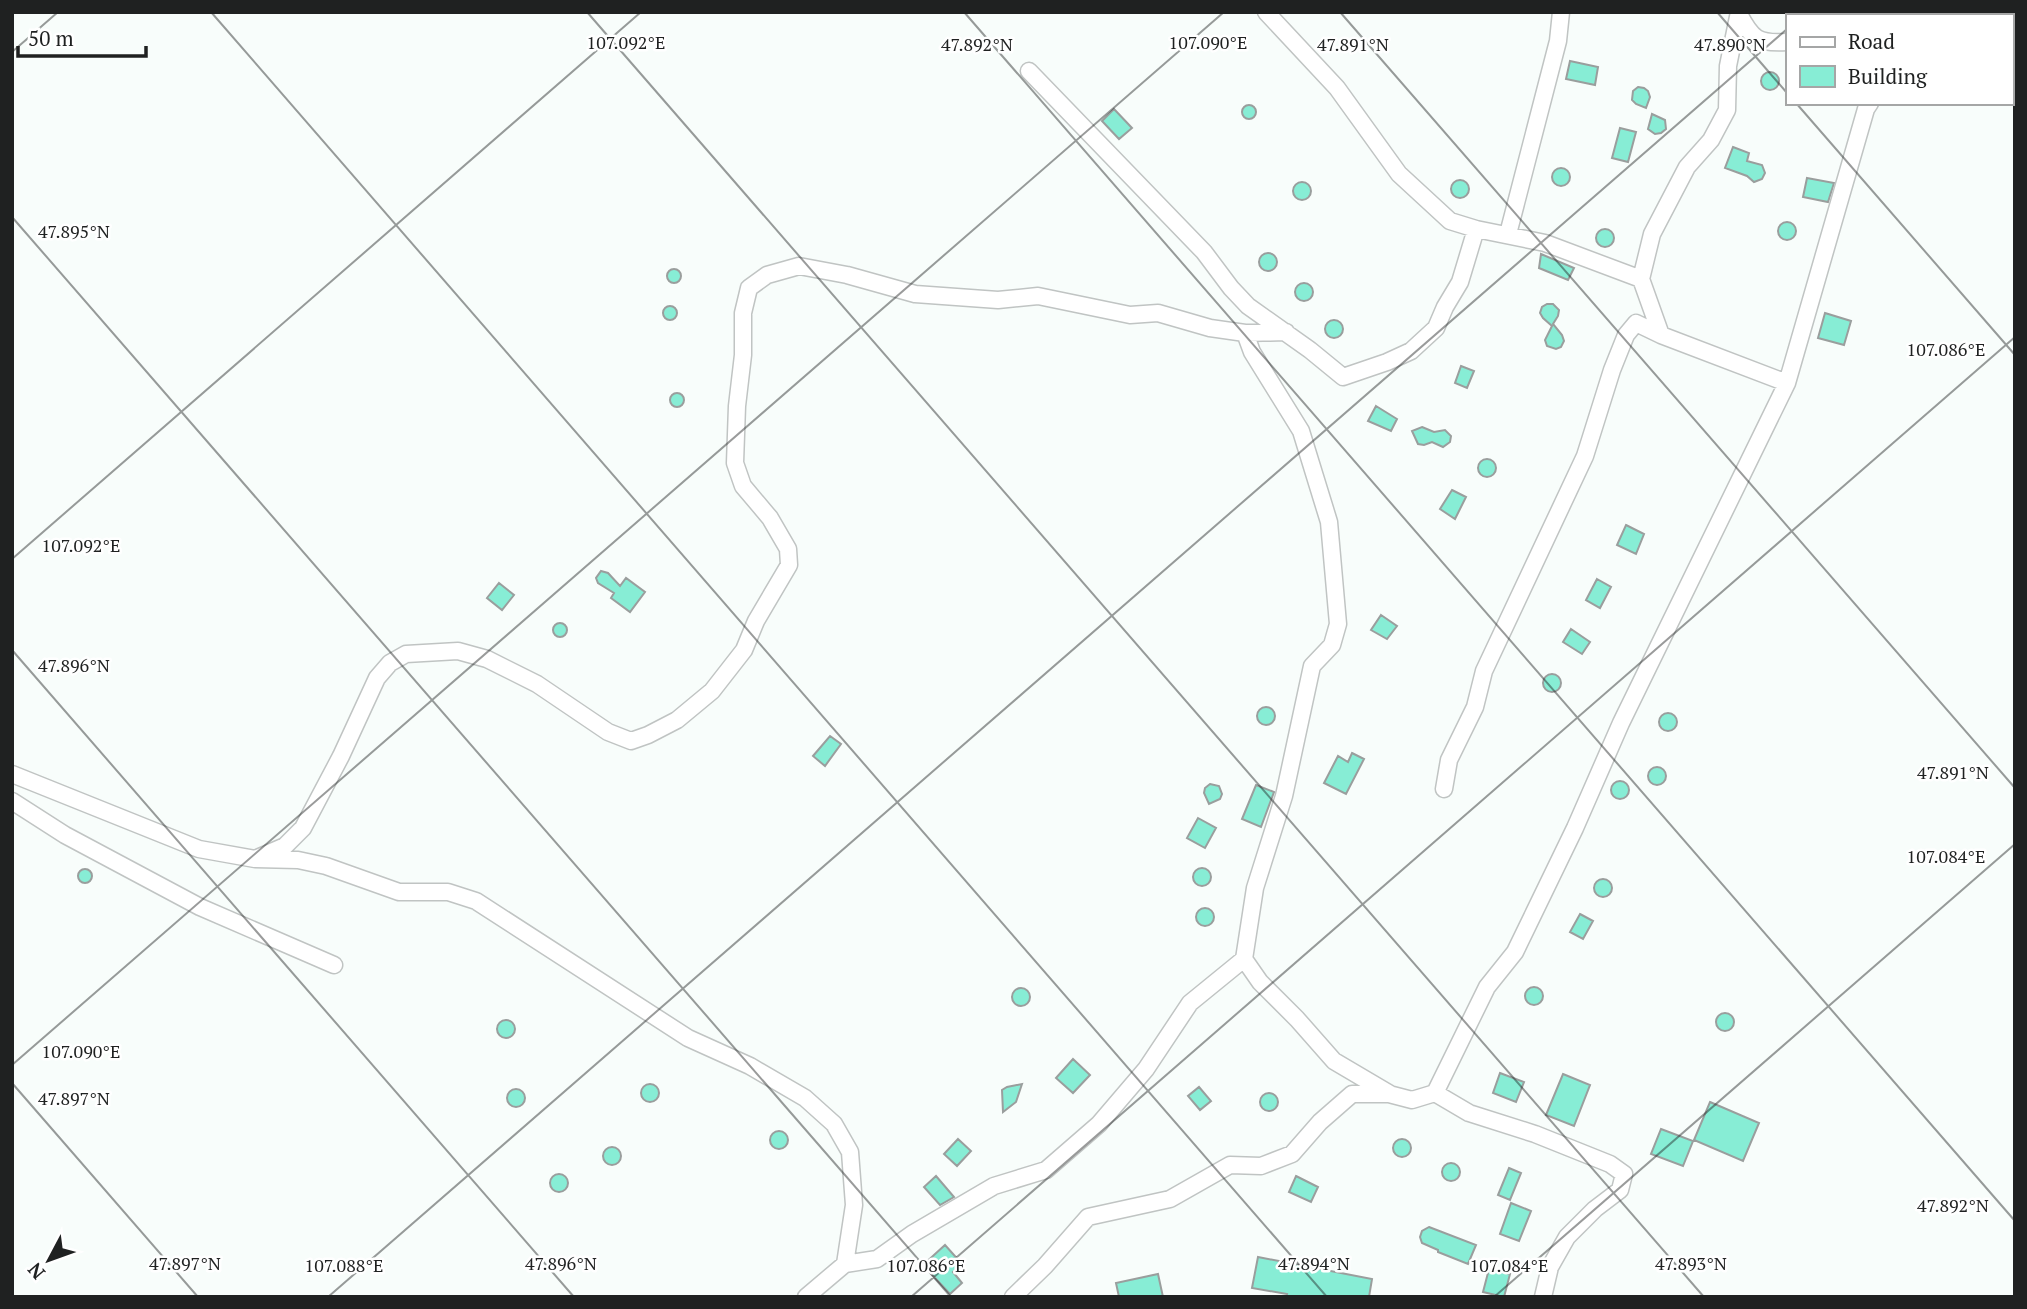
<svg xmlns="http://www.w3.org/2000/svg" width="2027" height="1309" viewBox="0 0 2027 1309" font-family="'PT Serif',serif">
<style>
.building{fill:#87edd5;stroke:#9a9e9d;stroke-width:2}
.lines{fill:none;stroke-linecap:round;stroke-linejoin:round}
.street-casing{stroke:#c0c4c3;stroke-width:19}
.street{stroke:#fff;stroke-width:16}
.ticks{fill:none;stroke:#1f2121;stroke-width:2;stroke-opacity:0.45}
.ticks-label{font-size:18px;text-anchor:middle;fill:#1f2121;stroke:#fff;stroke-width:5;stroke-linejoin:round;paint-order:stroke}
</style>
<rect width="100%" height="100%" fill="#f8fdfb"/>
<path class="building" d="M1570,61L1598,67L1595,85L1566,79Z
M1761 81a9 9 0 1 1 18 0a9 9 0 1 1-18 0Z
M1638,87L1644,88L1648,91L1650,97L1646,108L1636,104L1632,100L1633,91Z
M1242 112a7 7 0 1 1 14 0a7 7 0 1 1-14 0Z
M1114,109L1132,128L1119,139L1102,121Z
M1652,114L1665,120L1666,129L1661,133L1655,134L1648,129Z
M1620,128L1636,132L1628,162L1612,158Z
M1733,147L1749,153L1747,161L1762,165L1765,173L1762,179L1754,182L1747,176L1725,168Z
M1552 177a9 9 0 1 1 18 0a9 9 0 1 1-18 0Z
M1807,178L1834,183L1828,202L1803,197Z
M1451 189a9 9 0 1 1 18 0a9 9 0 1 1-18 0Z
M1293 191a9 9 0 1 1 18 0a9 9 0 1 1-18 0Z
M1778 231a9 9 0 1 1 18 0a9 9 0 1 1-18 0Z
M1596 238a9 9 0 1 1 18 0a9 9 0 1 1-18 0Z
M1259 262a9 9 0 1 1 18 0a9 9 0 1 1-18 0Z
M1541,254L1574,268L1568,280L1539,268Z
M667 276a7 7 0 1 1 14 0a7 7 0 1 1-14 0Z
M1295 292a9 9 0 1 1 18 0a9 9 0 1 1-18 0Z
M1547,304H1553L1559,310L1558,316L1553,324L1562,335L1564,341L1561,347L1556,349L1547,346L1545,340L1552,326L1543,318L1540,313L1542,307Z
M663 313a7 7 0 1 1 14 0a7 7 0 1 1-14 0Z
M1825,313L1851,321L1844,345L1818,338Z
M1325 329a9 9 0 1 1 18 0a9 9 0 1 1-18 0Z
M1461,366L1474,371L1467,388L1455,383Z
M670 400a7 7 0 1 1 14 0a7 7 0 1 1-14 0Z
M1376,406L1397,419L1391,431L1368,421Z
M1422,427L1434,432L1445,430L1451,436L1450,442L1443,447L1432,442L1424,445L1418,444L1412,431Z
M1478 468a9 9 0 1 1 18 0a9 9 0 1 1-18 0Z
M1452,490L1466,497L1455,519L1440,509Z
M1626,525L1644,534L1636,554L1617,545Z
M601,571L608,573L620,586L626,578L645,592L630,612L611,598L614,593L598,583L596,578Z
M1597,579L1611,587L1600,608L1586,600Z
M499,583L514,595L502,610L487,598Z
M1381,615L1397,626L1387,639L1371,630Z
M553 630a7 7 0 1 1 14 0a7 7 0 1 1-14 0Z
M1571,629L1590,642L1582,654L1563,642Z
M1543 683a9 9 0 1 1 18 0a9 9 0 1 1-18 0Z
M1257 716a9 9 0 1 1 18 0a9 9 0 1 1-18 0Z
M1659 722a9 9 0 1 1 18 0a9 9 0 1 1-18 0Z
M830,736L841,744L825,766L813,756Z
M1352,753L1364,759L1346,794L1324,783L1338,756L1348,762Z
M1648 776a9 9 0 1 1 18 0a9 9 0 1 1-18 0Z
M1611 790a9 9 0 1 1 18 0a9 9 0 1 1-18 0Z
M1210,784L1219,786L1222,794L1220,799L1209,804L1204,793L1205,788Z
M1256,785L1274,792L1261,827L1242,819Z
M1198,818L1216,828L1205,848L1187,838Z
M1193 877a9 9 0 1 1 18 0a9 9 0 1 1-18 0Z
M78 876a7 7 0 1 1 14 0a7 7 0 1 1-14 0Z
M1594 888a9 9 0 1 1 18 0a9 9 0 1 1-18 0Z
M1196 917a9 9 0 1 1 18 0a9 9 0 1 1-18 0Z
M1580,914L1593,921L1583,939L1570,932Z
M1525 996a9 9 0 1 1 18 0a9 9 0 1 1-18 0Z
M1012 997a9 9 0 1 1 18 0a9 9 0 1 1-18 0Z
M1716 1022a9 9 0 1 1 18 0a9 9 0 1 1-18 0Z
M497 1029a9 9 0 1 1 18 0a9 9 0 1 1-18 0Z
M1073,1059L1090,1075L1073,1093L1056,1078Z
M1500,1073L1524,1082L1516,1102L1493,1093Z
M1563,1074L1590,1085L1574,1126L1546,1115Z
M641 1093a9 9 0 1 1 18 0a9 9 0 1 1-18 0Z
M1022,1084L1016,1102L1003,1112L1002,1090L1007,1087Z
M1199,1087L1211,1101L1200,1110L1188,1096Z
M507 1098a9 9 0 1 1 18 0a9 9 0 1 1-18 0Z
M1260 1102a9 9 0 1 1 18 0a9 9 0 1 1-18 0Z
M1710,1102L1759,1123L1743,1161L1694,1140Z
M1661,1129L1693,1141L1683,1166L1651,1154Z
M770 1140a9 9 0 1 1 18 0a9 9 0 1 1-18 0Z
M1393 1148a9 9 0 1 1 18 0a9 9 0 1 1-18 0Z
M958,1139L971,1151L957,1166L944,1154Z
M603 1156a9 9 0 1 1 18 0a9 9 0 1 1-18 0Z
M1442 1172a9 9 0 1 1 18 0a9 9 0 1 1-18 0Z
M1509,1168L1521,1173L1510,1200L1498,1195Z
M550 1183a9 9 0 1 1 18 0a9 9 0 1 1-18 0Z
M936,1176L954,1197L940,1205L924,1187Z
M1296,1176L1318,1187L1311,1202L1289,1192Z
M1511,1203L1531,1211L1519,1241L1500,1234Z
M1429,1227L1476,1245L1468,1264L1438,1252V1250L1422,1243L1420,1237L1422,1231Z
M945,1245L962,1264L953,1272L962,1283L950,1294L923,1265Z
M1258,1257L1372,1279L1369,1297H1286L1287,1294L1252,1288Z
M1489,1269L1510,1274L1504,1297L1483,1292Z
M1158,1274L1163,1297H1119L1116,1283Z"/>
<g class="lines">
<defs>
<path id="street" d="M1266,12L1337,88L1399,174L1450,221L1476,229
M1994,12L1995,16
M1739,14C1752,39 1758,44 1787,42
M1808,16L1809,12
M2011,24L2015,23
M1029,71L1204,252L1231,288L1248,306L1310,350L1343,377L1387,362L1411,351L1436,328L1445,307L1460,282L1476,229L1545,243L1641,279L1661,335
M1508,234L1558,41L1561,12
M1641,279L1652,234L1687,167L1711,140L1727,110L1728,66L1739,12
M1245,333L1252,352L1301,431L1329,522L1338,624L1332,645L1312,666L1284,796L1255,888L1244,959L1260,982L1297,1019L1334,1061L1390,1094
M12,774L199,849L255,859L298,860L326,866L399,892H448L476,901L688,1038L750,1066L805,1098L834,1124L850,1152L854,1205L845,1264L806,1297
M1444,789L1449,760L1475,707L1484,671L1585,456L1612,370L1626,335L1636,323L1661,335L1787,383
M12,801L65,835L200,907L334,965
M255,859L285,846L303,828L341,756L377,678L390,663L406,654L458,651L487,659L537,684L608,732L631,741L648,735L677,720L712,691L744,650L756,621L789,565L788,549L770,518L743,486L735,463L737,406L743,355V313L749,288L767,275L799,266L847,275L915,294L998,300L1038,296L1130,315L1158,313L1210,328L1245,333L1286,332
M1435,1093L1469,1113L1535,1134L1610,1164L1624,1174L1620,1190L1595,1209L1567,1237L1550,1267L1543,1297
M845,1264L877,1259L912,1234L994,1186L1046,1170L1099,1124L1146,1069L1190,1003L1244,959
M1013,1297L1045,1266L1088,1217L1170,1199L1230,1165L1261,1166L1292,1154L1320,1122L1352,1094H1389L1412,1100L1435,1093L1487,987L1515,952L1575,828L1621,723L1787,383L1866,109L1870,103"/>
</defs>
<use href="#street" class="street-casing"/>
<use href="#street" class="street"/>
</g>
<path class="ticks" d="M211,12L1327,1297M587,12L1704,1297M964,12L2015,1221M1340,12L2015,788M1717,12L1787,93M1802,16L1806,12M12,52L58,12M1796,103L2015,355M12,217L951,1297M12,559L641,12M12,650L574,1297M12,1065L1224,12M12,1083L198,1297M328,1297L1787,29M911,1297L2015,337M1494,1297L2015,844"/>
<g class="ticks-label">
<text x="626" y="49">107.092°E</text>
<text x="1208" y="49">107.090°E</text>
<text x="977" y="51">47.892°N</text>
<text x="1353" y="51">47.891°N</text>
<text x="1730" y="51">47.890°N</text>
<text x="74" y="238">47.895°N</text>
<text x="1946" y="356">107.086°E</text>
<text x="81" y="552">107.092°E</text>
<text x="74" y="672">47.896°N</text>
<text x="1953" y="779">47.891°N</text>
<text x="1946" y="863">107.084°E</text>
<text x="81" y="1058">107.090°E</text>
<text x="74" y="1105">47.897°N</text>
<text x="1953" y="1212">47.892°N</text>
<text x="185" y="1270">47.897°N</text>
<text x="561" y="1270">47.896°N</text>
<text x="1314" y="1270">47.894°N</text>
<text x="1691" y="1270">47.893°N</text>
<text x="344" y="1272">107.088°E</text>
<text x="926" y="1272">107.086°E</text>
<text x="1509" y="1272">107.084°E</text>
</g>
<rect width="2027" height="1309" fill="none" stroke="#1f2121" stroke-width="28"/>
<rect x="1786" y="14" width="228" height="91" fill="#ffffff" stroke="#a5a6a6" stroke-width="2"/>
<rect x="1800" y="37" width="35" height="10" fill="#ffffff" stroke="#a5a6a6" stroke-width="2"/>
<text x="1848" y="49" font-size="21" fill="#1f2121">Road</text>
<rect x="1800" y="66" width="35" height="21" fill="#87edd5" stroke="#a5a6a6" stroke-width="2"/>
<text x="1848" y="84" font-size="21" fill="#1f2121">Building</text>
<g transform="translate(49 1260) rotate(229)" stroke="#ffffff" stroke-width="5" paint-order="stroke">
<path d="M0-5L12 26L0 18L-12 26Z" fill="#1f2121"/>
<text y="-10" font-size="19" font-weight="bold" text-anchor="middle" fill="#1f2121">N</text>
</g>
<path d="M18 46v10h128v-10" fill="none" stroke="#1f2121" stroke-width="3.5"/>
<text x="28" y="46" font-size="21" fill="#1f2121" stroke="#ffffff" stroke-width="5" paint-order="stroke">50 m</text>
</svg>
